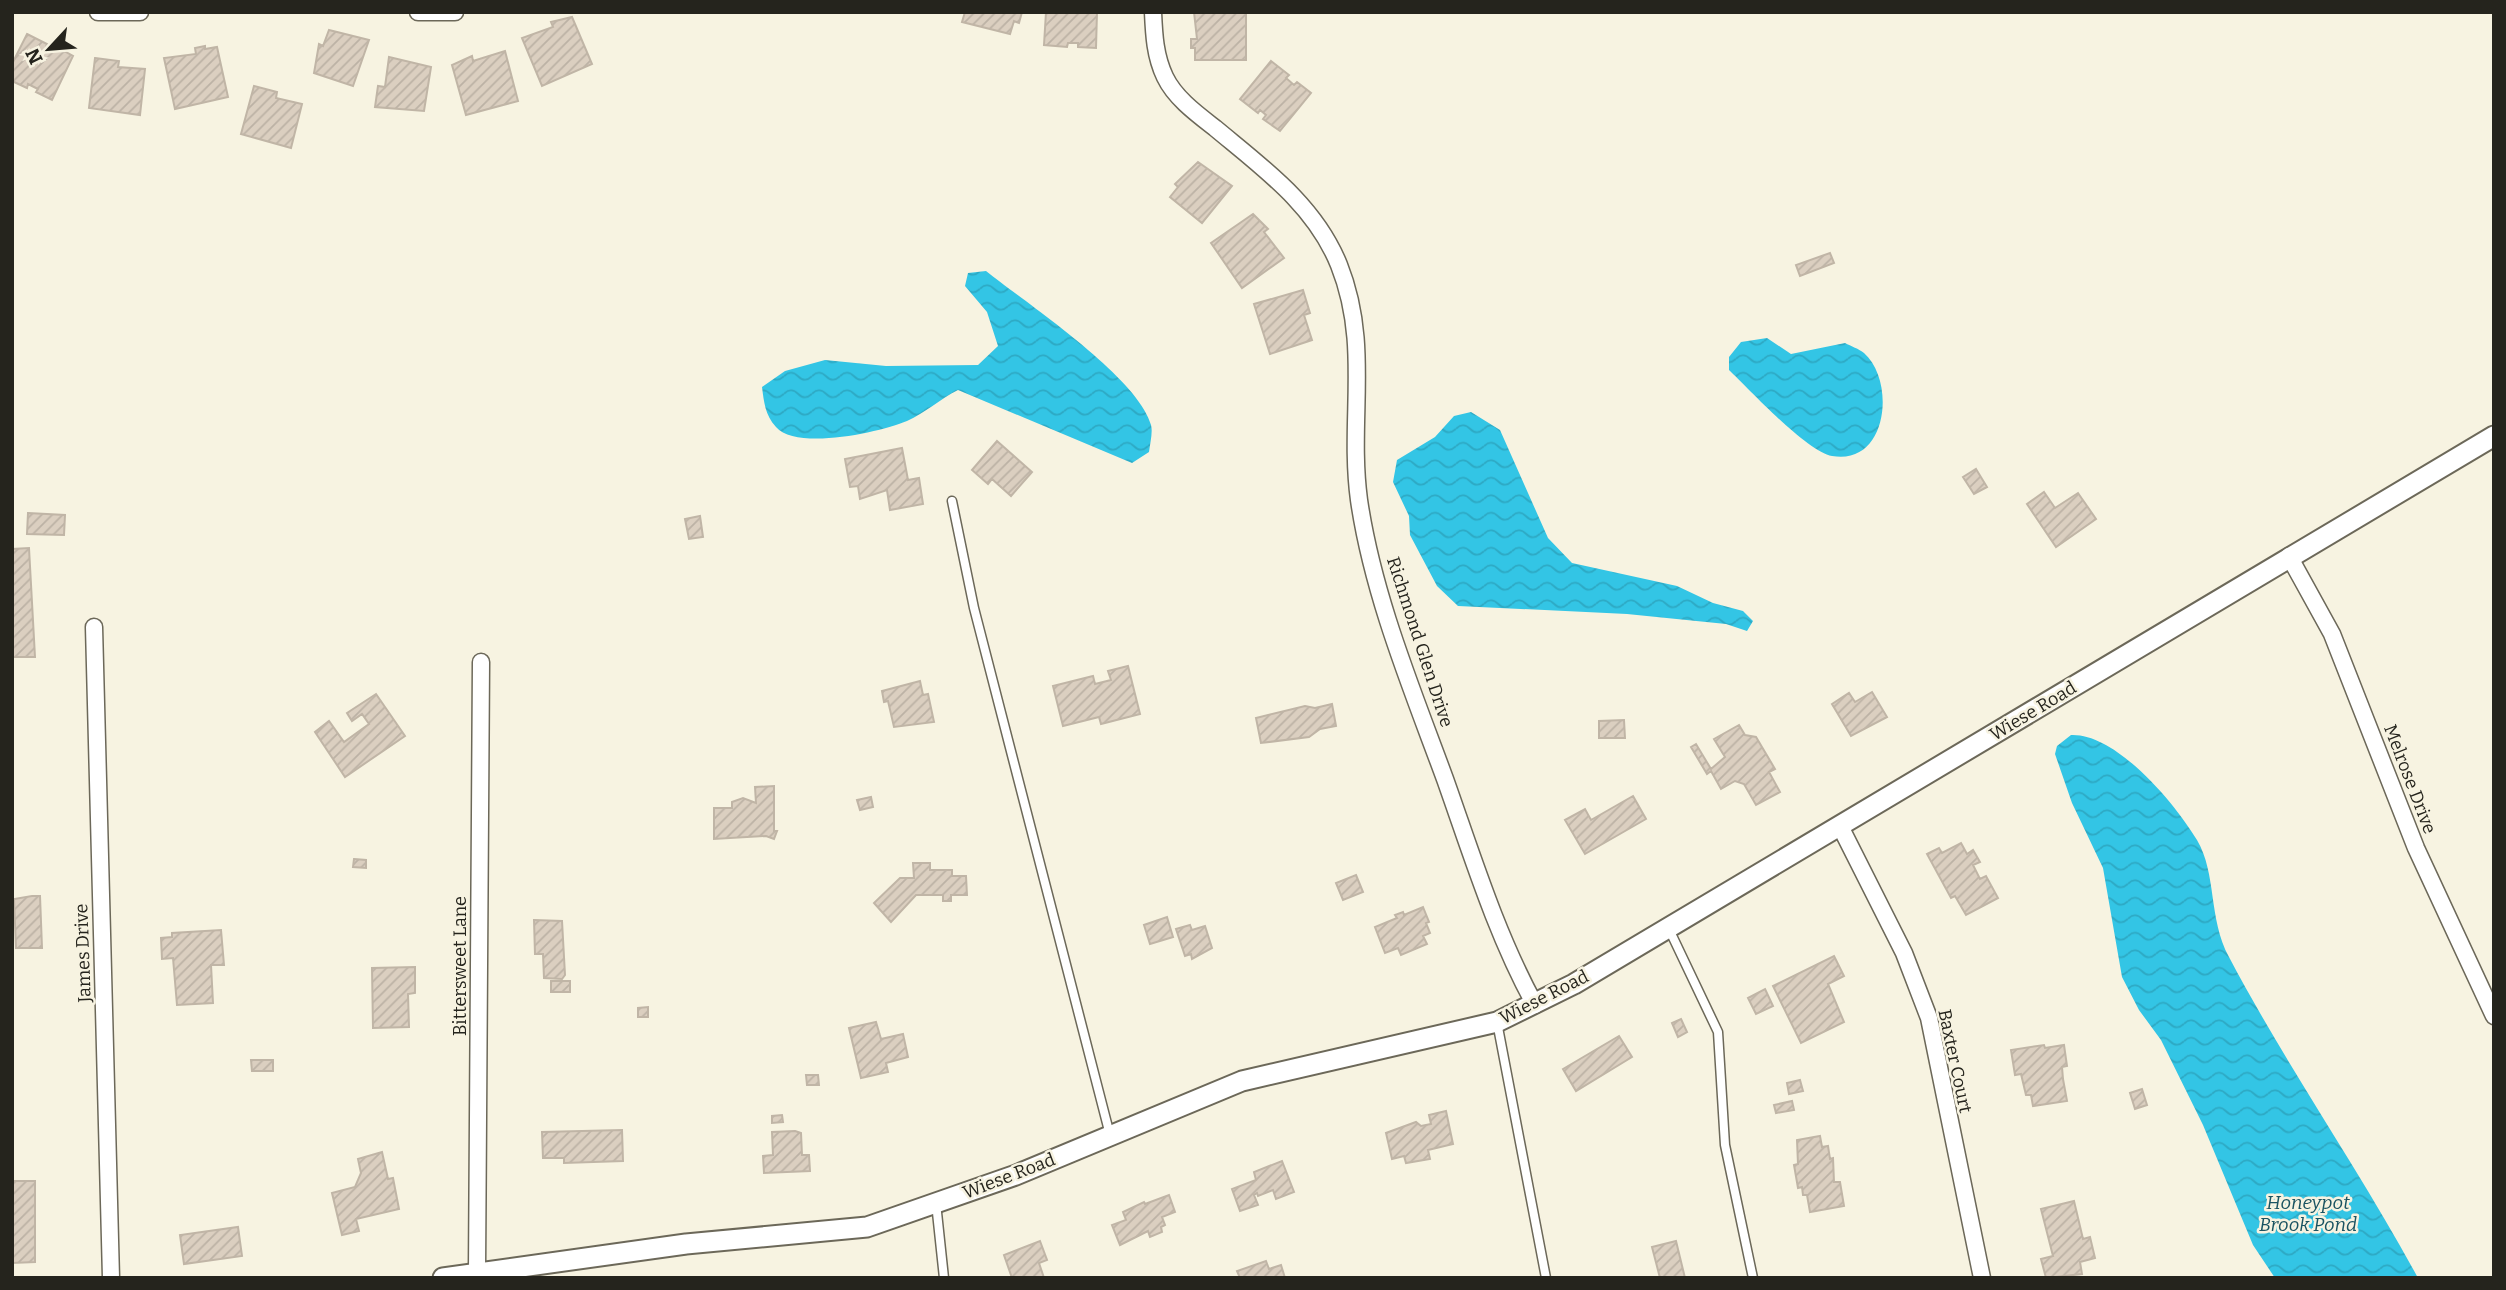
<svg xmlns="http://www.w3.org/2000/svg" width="2506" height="1290" viewBox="0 0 2506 1290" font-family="Bitter,serif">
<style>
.water{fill:url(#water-waves)}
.building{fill:url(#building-hatch);stroke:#c0b5a6;stroke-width:2}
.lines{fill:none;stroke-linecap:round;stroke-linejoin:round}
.service-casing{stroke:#6c6859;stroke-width:11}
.minor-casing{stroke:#6c6859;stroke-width:19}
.tertiary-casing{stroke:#6c6859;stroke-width:23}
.service{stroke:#fff;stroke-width:8}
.minor{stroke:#fff;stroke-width:16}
.tertiary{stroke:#fff;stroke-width:19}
.labels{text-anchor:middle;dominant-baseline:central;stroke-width:5;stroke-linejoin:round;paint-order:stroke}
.street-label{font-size:18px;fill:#25241d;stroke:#f7f3e1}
.water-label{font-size:19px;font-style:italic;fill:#1a5361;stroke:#f7f3e1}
</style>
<defs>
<pattern id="water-waves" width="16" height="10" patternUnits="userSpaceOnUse" patternTransform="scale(1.75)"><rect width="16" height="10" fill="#33c5e5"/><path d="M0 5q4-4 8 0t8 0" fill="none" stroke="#2da9c4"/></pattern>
<pattern id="building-hatch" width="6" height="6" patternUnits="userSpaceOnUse" patternTransform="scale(1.75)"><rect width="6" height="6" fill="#dbcfc0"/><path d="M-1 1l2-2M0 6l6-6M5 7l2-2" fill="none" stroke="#bcb2a5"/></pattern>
</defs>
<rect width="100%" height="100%" fill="#f7f3e1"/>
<path class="water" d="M986,271C1026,303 1138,377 1151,425C1153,432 1150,444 1149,452L1132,463L958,390C940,399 925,413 907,421C881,432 797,451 776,427C765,415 764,402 762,387L785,371L825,360L886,366L978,365L998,346L987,312L965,286L968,273Z
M1767,338L1791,354L1845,343C1851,346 1859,349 1864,353C1896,381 1888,466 1832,456C1807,452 1749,389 1729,370V357L1741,342Z
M1471,412L1500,430L1548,538L1572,563L1677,586L1713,603L1743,611L1753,621L1747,631L1726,624L1627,614L1458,606L1437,586L1410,535L1409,516L1393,482L1397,460L1435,437L1454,416Z
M2071,735C2117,733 2176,805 2197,840C2217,874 2208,918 2229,957C2287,1067 2359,1169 2418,1278H2275L2253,1245L2203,1125L2161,1040L2139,1010L2122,977L2103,868L2072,803L2055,754L2057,746Z"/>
<path class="building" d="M965,12H1022L1019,23L1014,21L1010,34L962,22Z
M1046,12H1097L1096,48L1078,47V43H1068L1067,47L1044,45Z
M1194,12H1246V60H1195V48H1191V39H1197Z
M572,17L592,64L542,86L522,38L553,27L551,22Z
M329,30L369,40L353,86L314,73L319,44L323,46Z
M27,34L47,44L46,47L52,50L55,46L73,56L52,100L36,92L38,89L28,84L27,88L12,81V64Z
M205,46V49L217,47L228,97L175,109L164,58L196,54L195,48Z
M505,51L518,101L466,115L452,65L472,56L473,61Z
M389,57L431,67L424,111L375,107L378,86L385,87Z
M95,58L119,61L118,67L145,69L140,115L89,108Z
M1271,61L1289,75L1286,78L1294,85L1297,82L1311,93L1280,131L1263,119L1266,115L1260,110L1258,113L1240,99Z
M254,86L277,92L276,98L302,104L291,148L241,134Z
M1198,162L1232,186L1202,223L1170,197L1178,187L1175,184Z
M1253,214L1268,229L1264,232L1284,258L1242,288L1211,243Z
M1830,253L1834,263L1800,276L1796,265Z
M1303,290L1310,313L1304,315L1312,340L1270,354L1254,304Z
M997,441L1032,472L1011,496L992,479L988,484L972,470Z
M902,448L908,480L919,478L923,504L890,510L887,490L860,499L858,486L850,487L845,459Z
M1976,469L1987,487L1974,494L1963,477Z
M2044,492L2055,508L2078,493L2096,519L2056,547L2027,504Z
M28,513L65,515L64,535L27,534Z
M700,516L703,537L689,539L685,519Z
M29,548L35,657H12V549Z
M1128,666L1140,714L1101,724L1099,717L1063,726L1053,686L1093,676L1095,684L1111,680L1108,671Z
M920,681L923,695L928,694L934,722L894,727L888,701L884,702L882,691Z
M1872,692L1887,717L1851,736L1832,704L1849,693L1855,702Z
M376,694L405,736L345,777L315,732L329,721L344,742L369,724L362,714L352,721L347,713Z
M1332,704L1336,726L1320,729L1309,737L1261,743L1256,718L1305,706L1315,708Z
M1624,720L1625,738H1599V721Z
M1739,725L1745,735L1756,737L1775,769L1769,772L1780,792L1756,805L1744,784L1735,781L1721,789L1711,771L1707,774L1691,747L1696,744L1711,769L1725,757L1714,739Z
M774,786V831H777L774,839L766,836L714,839V808H732V802L743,798L756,803L755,787Z
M1633,796L1646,819L1585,854L1565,820L1585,809L1591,820Z
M871,797L873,807L860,810L857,800Z
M1961,843L1967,854L1973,850L1980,862L1973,865L1980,879L1986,876L1998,898L1966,915L1955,896L1951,898L1927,854L1939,848L1942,853Z
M354,859L366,860V868L353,867Z
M913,863H930V870H952V876H966L967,895H951V901H943V895H916L891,922L874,903L900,878H914Z
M1356,875L1363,892L1343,900L1336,883Z
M32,896H40L42,948H16L14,899Z
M1423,907L1429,922L1426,923L1430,933L1423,936L1427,944L1401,955L1398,948L1385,953L1375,927L1397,918L1395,915L1403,912L1404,915Z
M1167,917L1173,937L1150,944L1144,925Z
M534,920L562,921L565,975L562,979L544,978L543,954H535Z
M1190,925L1192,930L1205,926L1212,948L1192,959L1191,954L1185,956L1176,929Z
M221,930L224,965H211L213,1003L177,1005L173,958L162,959L161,938L172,937V933Z
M1834,956L1844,976L1828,984L1844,1022L1801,1043L1773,986Z
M415,967V993L408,994L409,1027L373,1028L372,968Z
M551,981H570V992H551Z
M1765,989L1773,1006L1756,1014L1748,998Z
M648,1007V1017H638V1008Z
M1681,1019L1687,1032L1678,1037L1672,1023Z
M876,1022L881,1039L903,1034L908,1057L886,1063L888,1072L861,1078L849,1028Z
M1619,1036L1632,1057L1576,1091L1563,1069Z
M2044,1045L2045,1048L2064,1045L2067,1066L2062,1067L2063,1079L2067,1101L2033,1106L2031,1095H2026L2021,1074L2015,1075L2011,1050Z
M251,1060H273V1071H252Z
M806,1075H818L819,1085H807Z
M1800,1080L1803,1091L1789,1094L1787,1083Z
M2142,1089L2147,1105L2135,1109L2130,1093Z
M1792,1101L1794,1110L1776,1113L1774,1105Z
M1446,1111L1453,1144L1428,1150L1430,1159L1406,1163L1404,1156L1392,1159L1386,1133L1416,1122L1421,1126L1431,1124L1429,1115Z
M782,1115L783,1122L772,1123V1116Z
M622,1130L623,1161L564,1163V1158H543L542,1132Z
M795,1131L801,1133L802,1155H809L810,1171L764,1173L763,1156L773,1155L772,1132Z
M1820,1136L1822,1147L1828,1146L1830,1159L1833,1158L1834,1182H1840L1844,1206L1810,1212L1807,1195H1803L1802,1187L1798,1188L1794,1165L1798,1164L1797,1140Z
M382,1152L388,1179L393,1178L399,1209L356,1219L359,1231L342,1235L332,1193L355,1187L361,1173L358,1159Z
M1282,1161L1294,1192L1276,1199L1273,1190L1258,1196L1257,1193L1254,1195L1258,1205L1240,1211L1232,1189L1256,1180L1254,1172Z
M12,1181H35V1262L12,1263Z
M1169,1195L1175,1212L1162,1217L1165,1225L1161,1227L1162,1232L1150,1237L1148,1231L1120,1245L1112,1225L1126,1220L1123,1212L1144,1202L1145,1204Z
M2074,1201L2083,1239L2090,1237L2095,1258L2080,1262L2082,1274L2046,1278L2041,1259L2053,1256L2041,1209Z
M238,1227L242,1256L184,1264L180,1235Z
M1040,1241L1047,1260L1039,1263L1044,1278H1012L1004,1255Z
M1676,1241L1685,1278H1660L1652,1247Z
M1266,1261L1269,1269L1281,1265L1285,1278H1240L1237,1271Z"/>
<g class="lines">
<defs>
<path id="service" d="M952,501L974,608L1110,1135
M1668,927L1718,1032L1725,1145L1753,1278
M1497,1022L1546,1278
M936,1203L944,1278"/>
<path id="minor" d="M98,12H140
M418,12H455
M1153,12C1154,35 1155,56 1165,77C1175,98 1197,114 1215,128C1263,168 1315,205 1339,265C1371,345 1348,419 1359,500C1373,596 1412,689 1445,779C1472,855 1496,934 1535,1005
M2289,556L2332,634L2416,848L2494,1016
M94,627L111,1278
M1840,826L1904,953L1929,1018L1982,1278
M477,1271L481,662"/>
<path id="tertiary" d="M443,1278L686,1244L867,1227L1016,1175L1242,1081L1497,1022L1574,984L2494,436"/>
</defs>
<use href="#service" class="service-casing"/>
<use href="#minor" class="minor-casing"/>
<use href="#tertiary" class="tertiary-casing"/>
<use href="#service" class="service"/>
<use href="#minor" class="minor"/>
<use href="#tertiary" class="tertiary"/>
</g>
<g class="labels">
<g class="street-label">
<text transform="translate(1420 642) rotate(72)">Richmond Glen Drive</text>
<text transform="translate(2033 711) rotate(-31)">Wiese Road</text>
<text transform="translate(2410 779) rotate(69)">Melrose Drive</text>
<text transform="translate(83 953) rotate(-92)">James Drive</text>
<text transform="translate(460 966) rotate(-90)">Bittersweet Lane</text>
<text transform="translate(1544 997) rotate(-27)">Wiese Road</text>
<text transform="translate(1955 1061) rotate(78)">Baxter Court</text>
<text transform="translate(1009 1176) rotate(-21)">Wiese Road</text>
</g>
<g class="water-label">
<text x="2308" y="1202">Honeypot<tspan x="2308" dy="22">Brook Pond</tspan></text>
</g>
</g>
<rect width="2506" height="1290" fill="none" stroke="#25241d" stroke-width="28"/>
<g transform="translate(49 49) rotate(244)" stroke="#f7f3e1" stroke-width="5" paint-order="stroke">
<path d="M0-5L12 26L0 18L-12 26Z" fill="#25241d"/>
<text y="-10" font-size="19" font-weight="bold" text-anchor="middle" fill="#25241d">N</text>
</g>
</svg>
